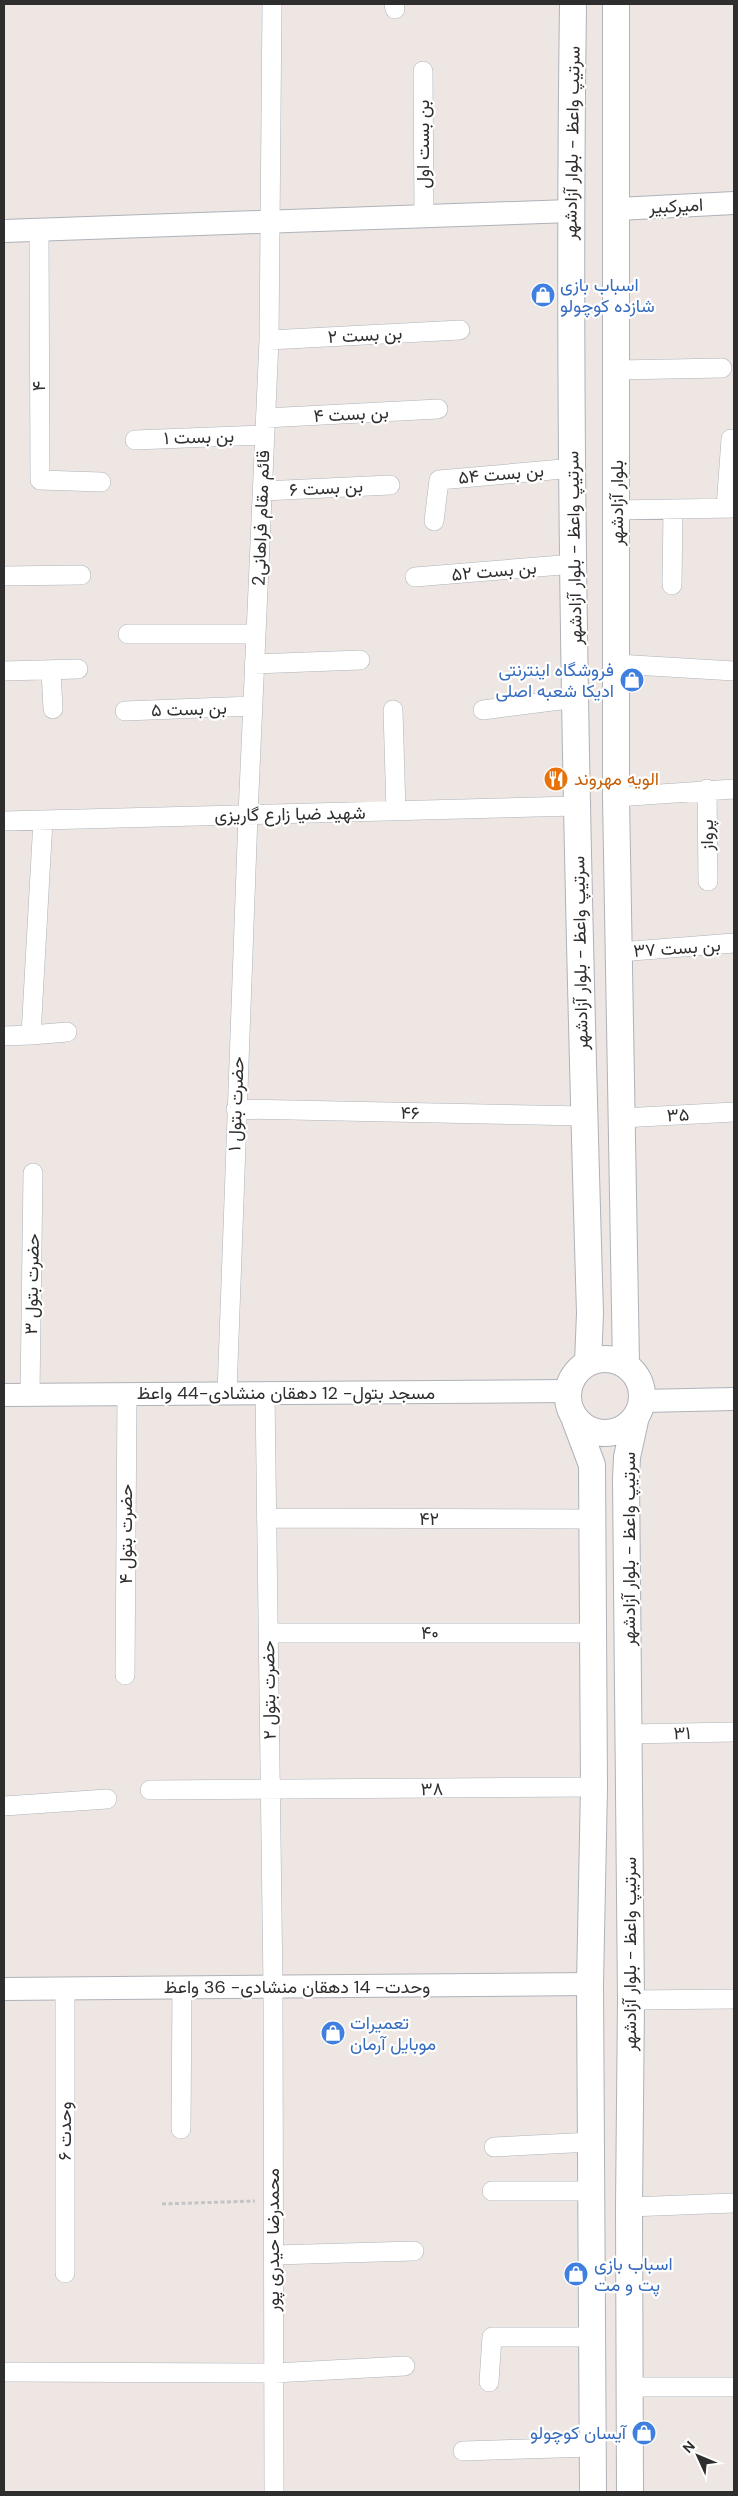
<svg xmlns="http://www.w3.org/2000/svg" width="738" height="2496" viewBox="0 0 738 2496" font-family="'DM Sans',Vazirmatn,sans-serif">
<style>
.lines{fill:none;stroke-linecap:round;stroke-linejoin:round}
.minor-casing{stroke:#aeb2b9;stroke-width:20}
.tertiary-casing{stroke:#aeb2b9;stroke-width:24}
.secondary-casing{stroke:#aeb2b9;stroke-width:28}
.path{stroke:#c4c4c4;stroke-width:3;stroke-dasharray:4 2.5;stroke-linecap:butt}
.minor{stroke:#fff;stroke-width:19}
.tertiary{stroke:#fff;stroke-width:22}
.secondary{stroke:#fff;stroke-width:26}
.labels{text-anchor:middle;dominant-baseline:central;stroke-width:4.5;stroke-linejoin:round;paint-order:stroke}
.street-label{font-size:18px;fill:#2e2e2e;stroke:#fff}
.shop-label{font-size:18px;fill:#366cbe;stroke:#fff;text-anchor:start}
.food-label{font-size:18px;fill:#c56008;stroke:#fff;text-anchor:start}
</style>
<rect width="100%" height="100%" fill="#eee6e2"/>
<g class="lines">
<defs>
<path id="minor" d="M394,4L395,9
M423,71L424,216
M39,230L40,480L101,482
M269,340L460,330
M618,370L722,368
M265,418L438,409
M135,440L264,435
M263,491L390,485
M726,508L731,439
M617,510L734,508
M434,521L439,480L574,468
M4,576L81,575
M415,577L574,564
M672,585L673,509
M128,634H256
M254,664L360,660
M617,664L734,671
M51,670L53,709
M4,671L78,669
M393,710L396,811
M483,710L576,698
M125,711L252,706
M707,789L708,881
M616,797L734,789
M4,821L576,806
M619,952L734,943
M31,1035L67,1032
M4,1036L31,1035L43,820
M236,1109L584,1116
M622,1118L734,1112
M227,1393L248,815L269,340L272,4
M265,1393L273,1987L274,2492
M30,1394L33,1173
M266,1518L591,1519
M268,1633H592
M125,1675L127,1394
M629,1734L734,1732
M150,1790L594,1787
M4,1806L107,1799
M65,1988V2273
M631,2000L734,1999
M181,2129L182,1988
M494,2147L591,2142
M492,2191H592
M629,2207L734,2203
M274,2255L414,2251
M4,2372L274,2373L405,2366
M489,2382L492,2337H592
M630,2387H734
M463,2451L592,2447"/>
<path id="tertiary" d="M618,209L734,203
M4,231L570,211
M4,1395L567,1391
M642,1401L734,1399
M4,1989L590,1984"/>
<path id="secondary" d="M573,4C567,440 577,877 590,1313L588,1363
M616,4V797L626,1365
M568 1396a37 37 0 1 1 74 0a37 37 0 1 1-74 0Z
M575,1420L592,1465L594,1787L590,1984L593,2492
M630,2492L629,2207L631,2000L626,1478L627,1457L636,1416"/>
</defs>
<use href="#minor" class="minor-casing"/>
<use href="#tertiary" class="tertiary-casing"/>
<use href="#secondary" class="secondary-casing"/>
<path class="path" d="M162,2204L255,2201"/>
<use href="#minor" class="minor"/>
<use href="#tertiary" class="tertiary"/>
<use href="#secondary" class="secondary"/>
</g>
<defs>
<symbol id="shop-disc" viewBox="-11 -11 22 22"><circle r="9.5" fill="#3f7fe0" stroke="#fff"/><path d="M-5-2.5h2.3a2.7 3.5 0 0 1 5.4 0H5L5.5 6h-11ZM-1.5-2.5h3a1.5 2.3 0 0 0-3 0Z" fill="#fff"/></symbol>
<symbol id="restaurant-disc" viewBox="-11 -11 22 22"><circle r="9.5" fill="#e8710a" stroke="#fff"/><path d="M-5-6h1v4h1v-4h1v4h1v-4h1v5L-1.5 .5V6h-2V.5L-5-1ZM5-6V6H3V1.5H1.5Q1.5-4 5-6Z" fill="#fff"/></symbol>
</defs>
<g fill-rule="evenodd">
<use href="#shop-disc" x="529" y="281" width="28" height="28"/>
<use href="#shop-disc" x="618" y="666" width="28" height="28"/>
<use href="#restaurant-disc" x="542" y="765" width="28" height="28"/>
<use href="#shop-disc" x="319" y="2019" width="28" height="28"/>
<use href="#shop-disc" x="562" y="2260" width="28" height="28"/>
<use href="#shop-disc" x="630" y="2419" width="28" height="28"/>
</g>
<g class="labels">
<g class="street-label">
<text transform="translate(572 143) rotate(-89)">سرتیپ واعظ - بلوار آزادشهر</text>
<text transform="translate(423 144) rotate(-90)">بن بست اول</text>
<text transform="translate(676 206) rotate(-3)">امیرکبیر</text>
<text transform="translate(365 335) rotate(-3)">بن بست ۲</text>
<text transform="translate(39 386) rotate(-90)">۴</text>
<text transform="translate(351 414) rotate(-3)">بن بست ۴</text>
<text transform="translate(199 437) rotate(-2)">بن بست ۱</text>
<text transform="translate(501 474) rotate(-5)">بن بست ۵۴</text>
<text transform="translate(326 488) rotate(-3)">بن بست ۶</text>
<text transform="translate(617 503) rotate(-90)">بلوار آزادشهر</text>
<text transform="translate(261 518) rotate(-88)">2قائم مقام فراهانی</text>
<text transform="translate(574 548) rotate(-91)">سرتیپ واعظ - بلوار آزادشهر</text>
<text transform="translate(494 571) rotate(-5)">بن بست ۵۲</text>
<text transform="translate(189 709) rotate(-2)">بن بست ۵</text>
<text transform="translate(290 814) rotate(-1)">شهید ضیا زارع گاریزی</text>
<text transform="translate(707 835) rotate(-90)">پرواز</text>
<text transform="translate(677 948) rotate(-4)">بن بست ۳۷</text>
<text transform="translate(580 953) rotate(-91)">سرتیپ واعظ - بلوار آزادشهر</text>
<text transform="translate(236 1104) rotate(-88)">حضرت بتول ۱</text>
<text transform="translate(410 1113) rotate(1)">۴۶</text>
<text transform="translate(678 1115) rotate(-3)">۳۵</text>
<text transform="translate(32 1284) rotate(-89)">حضرت بتول ۳</text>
<text x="286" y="1393">مسجد بتول- 12 دهقان منشادی-44 واعظ</text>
<text x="429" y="1519">۴۲</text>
<text transform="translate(126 1534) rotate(-90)">حضرت بتول ۴</text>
<text transform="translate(629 1549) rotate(-90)">سرتیپ واعظ - بلوار آزادشهر</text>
<text x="430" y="1633">۴۰</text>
<text transform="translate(269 1690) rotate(-91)">حضرت بتول ۲</text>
<text transform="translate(682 1733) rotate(-1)">۳۱</text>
<text transform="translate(432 1789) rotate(-1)">۳۸</text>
<text transform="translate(630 1954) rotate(-90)">سرتیپ واعظ - بلوار آزادشهر</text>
<text x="297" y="1987">وحدت- 14 دهقان منشادی- 36 واعظ</text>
<text transform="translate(65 2131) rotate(-90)">وحدت ۶</text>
<text transform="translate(273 2240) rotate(-90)">محمدرضا حیدری پور</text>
</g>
<g class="shop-label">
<text x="560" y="285">اسباب بازی<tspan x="560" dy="21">شازده کوچولو</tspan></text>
<text x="614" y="670" text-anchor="end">فروشگاه اینترنتی<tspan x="614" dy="21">ادیکا شعبه اصلی</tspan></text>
<text x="350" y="2023">تعمیرات<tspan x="350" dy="21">موبایل آرمان</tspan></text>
<text x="594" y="2264">اسباب بازی<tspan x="594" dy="21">پت و مت</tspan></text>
<text x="626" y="2433" text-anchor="end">آیسان کوچولو</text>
</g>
<g class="food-label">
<text x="574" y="779">الویه مهروند</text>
</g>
</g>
<rect width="738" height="2496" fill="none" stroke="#2e2e2e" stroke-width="10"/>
<g transform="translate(698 2456) rotate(314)" stroke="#ffffff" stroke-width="4" paint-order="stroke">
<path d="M0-4L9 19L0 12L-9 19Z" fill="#2e2e2e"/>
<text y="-8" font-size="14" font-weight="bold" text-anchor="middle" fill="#2e2e2e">N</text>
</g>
</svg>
